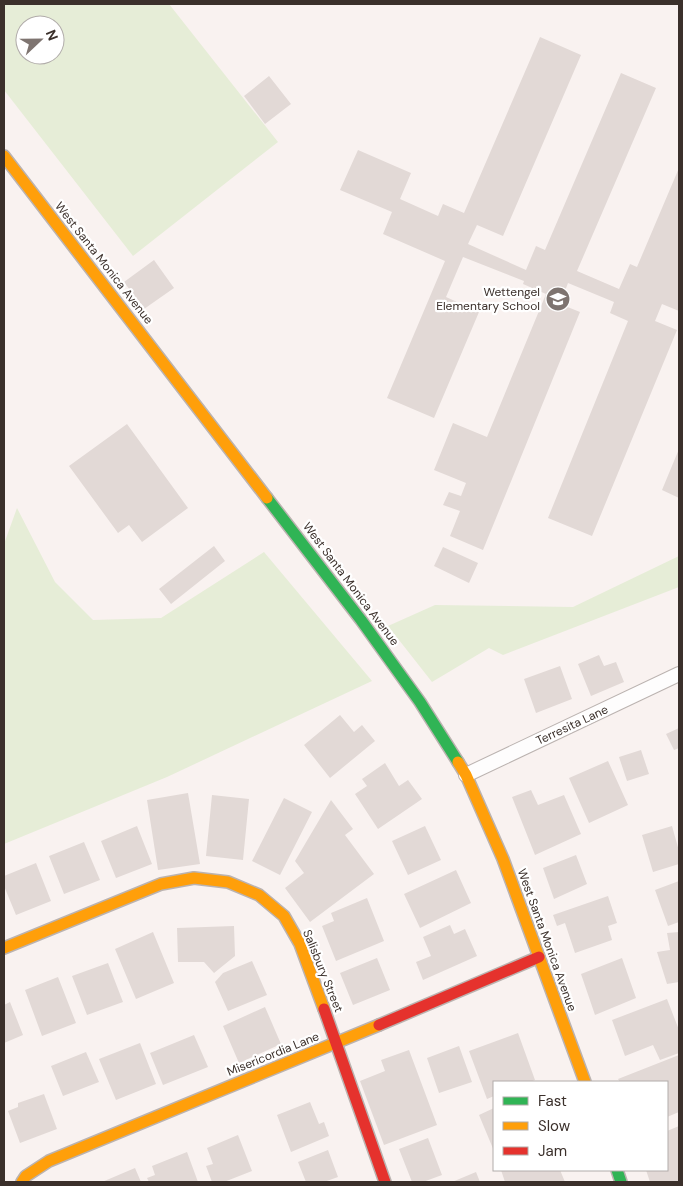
<svg xmlns="http://www.w3.org/2000/svg" width="683" height="1186" viewBox="0 0 683 1186" font-family="'DM Sans',sans-serif">
<style>
.green{fill:#e6edd7;fill-rule:evenodd}
.building{fill:#e2d9d6}
.lines{fill:none;stroke-linecap:round;stroke-linejoin:round}
.street-casing{stroke:#bbb3b0;stroke-width:16}
.fast-casing{stroke:#bbb3b0;stroke-width:14}
.slow-casing{stroke:#bbb3b0;stroke-width:14}
.jam-casing{stroke:#bbb3b0;stroke-width:14}
.street{stroke:#fefdfd;stroke-width:14}
.fast{stroke:#30b455;stroke-width:11}
.slow{stroke:#ff9f0a;stroke-width:11}
.jam{stroke:#e5322d;stroke-width:11}
.labels{text-anchor:middle;dominant-baseline:central;stroke-width:4.5;stroke-linejoin:round;paint-order:stroke}
.street-label{font-size:12px;fill:#3b302b;stroke:#fff}
.poi-label{font-size:12px;fill:#3b302b;stroke:#fff;text-anchor:end}
</style>
<rect width="100%" height="100%" fill="#f9f2f0"/>
<path class="green" d="M4,4H169L278,142L133,256L4,90ZM25,25H55V55H25Z
M17,508L55,582L93,620L161,618L264,552L372,681L167,777L4,844V544Z
M679,556V587L503,655L489,648L432,682L388,626L435,605L573,607Z"/>
<path class="building" d="M540,37L581,55L503,236L477,225L468,244L526,270L536,246L545,250L621,73L656,88L577,271L619,289L630,264L637,267L679,168V311L662,304L655,321L677,330L592,536L548,518L628,321L610,313L614,302L568,283L560,304L580,312L483,550L450,536L460,511L443,505L449,492L461,496L466,483L434,470L453,423L487,437L546,294L523,284L524,281L463,257L446,297L479,312L434,418L387,398L445,261L383,234L392,212L340,190L358,150L411,173L400,199L438,216L443,204L464,213Z
M269,76L291,104L265,124L244,96Z
M154,260L174,288L144,309L124,282Z
M127,424L188,508L142,542L129,525L118,533L69,466Z
M679,449V498L662,490Z
M214,546L225,561L171,604L159,589Z
M443,547L478,563L469,583L434,566Z
M599,655L604,666L616,662L624,682L591,696L578,664Z
M560,666L572,699L536,713L524,679Z
M340,715L354,732L362,725L375,741L330,778L304,745Z
M679,728V748L674,750L666,734Z
M641,750L649,774L627,781L619,757Z
M608,761L628,805L589,823L569,778Z
M385,763L399,786L408,780L422,799L378,829L355,794L367,786L362,779Z
M531,790L538,805L564,795L581,834L535,855L512,797Z
M188,793L200,864L158,870L147,800Z
M212,795L249,799L243,860L206,856Z
M284,798L312,812L280,875L252,861Z
M331,800L353,829L345,835L374,874L310,922L285,888L304,873L295,861Z
M137,826L152,864L116,878L101,841Z
M425,826L441,860L408,875L392,841Z
M672,826L679,851V864L653,872L642,835Z
M84,842L100,880L64,894L49,856Z
M576,855L587,884L554,899L543,868Z
M36,863L51,901L16,915L4,886V876Z
M456,870L471,903L420,928L404,894Z
M679,881V922L668,926L655,890Z
M608,896L617,923L608,926L612,940L575,953L565,923L557,926L553,915Z
M367,898L384,941L336,961L322,926L334,921L331,913Z
M450,925L454,934L465,929L477,956L423,980L416,962L431,956L423,937Z
M234,926L235,956L214,973L204,962H178L177,928Z
M153,932L174,983L136,999L115,949Z
M679,932V982L667,984L657,952L670,950L667,933Z
M377,958L390,990L353,1005L340,973Z
M622,958L636,998L595,1015L581,974Z
M252,961L267,995L228,1011L215,982L223,973Z
M108,963L123,1002L87,1015L72,976Z
M58,977L76,1023L42,1036L25,990Z
M667,999L679,1030V1053L660,1060L653,1045L625,1056L612,1020Z
M10,1002L23,1035L4,1043V1005Z
M265,1007L281,1044L239,1063L223,1026Z
M518,1033L535,1080L530,1082H494V1096L487,1099L469,1051Z
M194,1035L208,1067L163,1085L150,1053Z
M140,1043L156,1084L116,1100L99,1059Z
M459,1046L472,1082L439,1093L427,1058Z
M409,1050L437,1125L384,1145L360,1081L385,1071L381,1060Z
M86,1052L99,1082L63,1096L51,1066Z
M679,1055V1112L667,1117V1082H620L618,1079Z
M44,1094L57,1129L20,1143L8,1111L18,1107V1103Z
M310,1102L319,1124L324,1122L329,1136L291,1152L277,1115Z
M494,1108V1151L479,1115Z
M679,1126V1182H661L660,1181L650,1182L646,1170H667V1131Z
M238,1135L252,1171L224,1182H212L206,1166L213,1164L207,1148Z
M428,1138L442,1175L423,1182H412L399,1149Z
M328,1150L338,1177L324,1182H306L298,1162Z
M187,1152L198,1182H149L147,1178L155,1175L152,1166Z
M135,1168L141,1182H102Z
M501,1170H560L565,1182H505Z
M476,1172L480,1182H452Z"/>
<g class="lines">
<defs>
<path id="street" d="M466,775L679,674"/>
<path id="fast" d="M267,498L361,620L420,702L458,762
M617,1170L621,1182"/>
<path id="slow" d="M4,156L267,498
M458,762L466,775L503,859L585,1082
M4,948L161,884L194,878L228,882L259,895L284,916L300,944L324,1009
M22,1182L26,1176L49,1161L379,1025"/>
<path id="jam" d="M324,1009L385,1182
M379,1025L539,957"/>
</defs>
<use href="#street" class="street-casing"/>
<use href="#fast" class="fast-casing"/>
<use href="#slow" class="slow-casing"/>
<use href="#jam" class="jam-casing"/>
<use href="#street" class="street"/>
<use href="#fast" class="fast"/>
<use href="#slow" class="slow"/>
<use href="#jam" class="jam"/>
</g>
<defs>
<symbol id="school-disc" viewBox="-11 -11 22 22"><circle r="9.5" fill="#7e7470" stroke="#fff"/><path d="M0-5L7-2L0 1L-7-2ZM-4 1L0 2.5L4 1V4Q0 6-4 4Z" fill="#fff"/></symbol>
</defs>
<g fill-rule="evenodd">
<use href="#school-disc" x="544" y="285" width="28" height="28"/>
</g>
<g class="labels">
<g class="street-label">
<text transform="translate(104 263) rotate(52)">West Santa Monica Avenue</text>
<text transform="translate(351 584) rotate(53)">West Santa Monica Avenue</text>
<text transform="translate(572 725) rotate(-25)">Terresita Lane</text>
<text transform="translate(547 940) rotate(70)">West Santa Monica Avenue</text>
<text transform="translate(323 971) rotate(68)">Salisbury Street</text>
<text transform="translate(273 1054) rotate(-22)">Misericordia Lane</text>
</g>
<g class="poi-label">
<text x="540" y="292">Wettengel<tspan x="540" dy="14">Elementary School</tspan></text>
</g>
</g>
<rect width="683" height="1186" fill="none" stroke="#3b302b" stroke-width="10"/>
<rect x="493" y="1081" width="175" height="90" fill="#ffffff" stroke="#b1acaa"/>
<rect x="503" y="1097" width="25" height="8" fill="#30b455" stroke="#b1acaa"/>
<text x="538" y="1106" font-size="15" fill="#3b302b">Fast</text>
<rect x="503" y="1122" width="25" height="8" fill="#ff9f0a" stroke="#b1acaa"/>
<text x="538" y="1131" font-size="15" fill="#3b302b">Slow</text>
<rect x="503" y="1147" width="25" height="8" fill="#e5322d" stroke="#b1acaa"/>
<text x="538" y="1156" font-size="15" fill="#3b302b">Jam</text>
<g transform="translate(40 40) rotate(68)"><circle r="24" fill="#ffffff" stroke="#b1acaa"/>
<path d="M0-4L9 19L0 12L-9 19Z" fill="#7e7470"/>
<text y="-8" font-size="14" font-weight="bold" text-anchor="middle" fill="#3b302b">N</text>
</g>
</svg>
